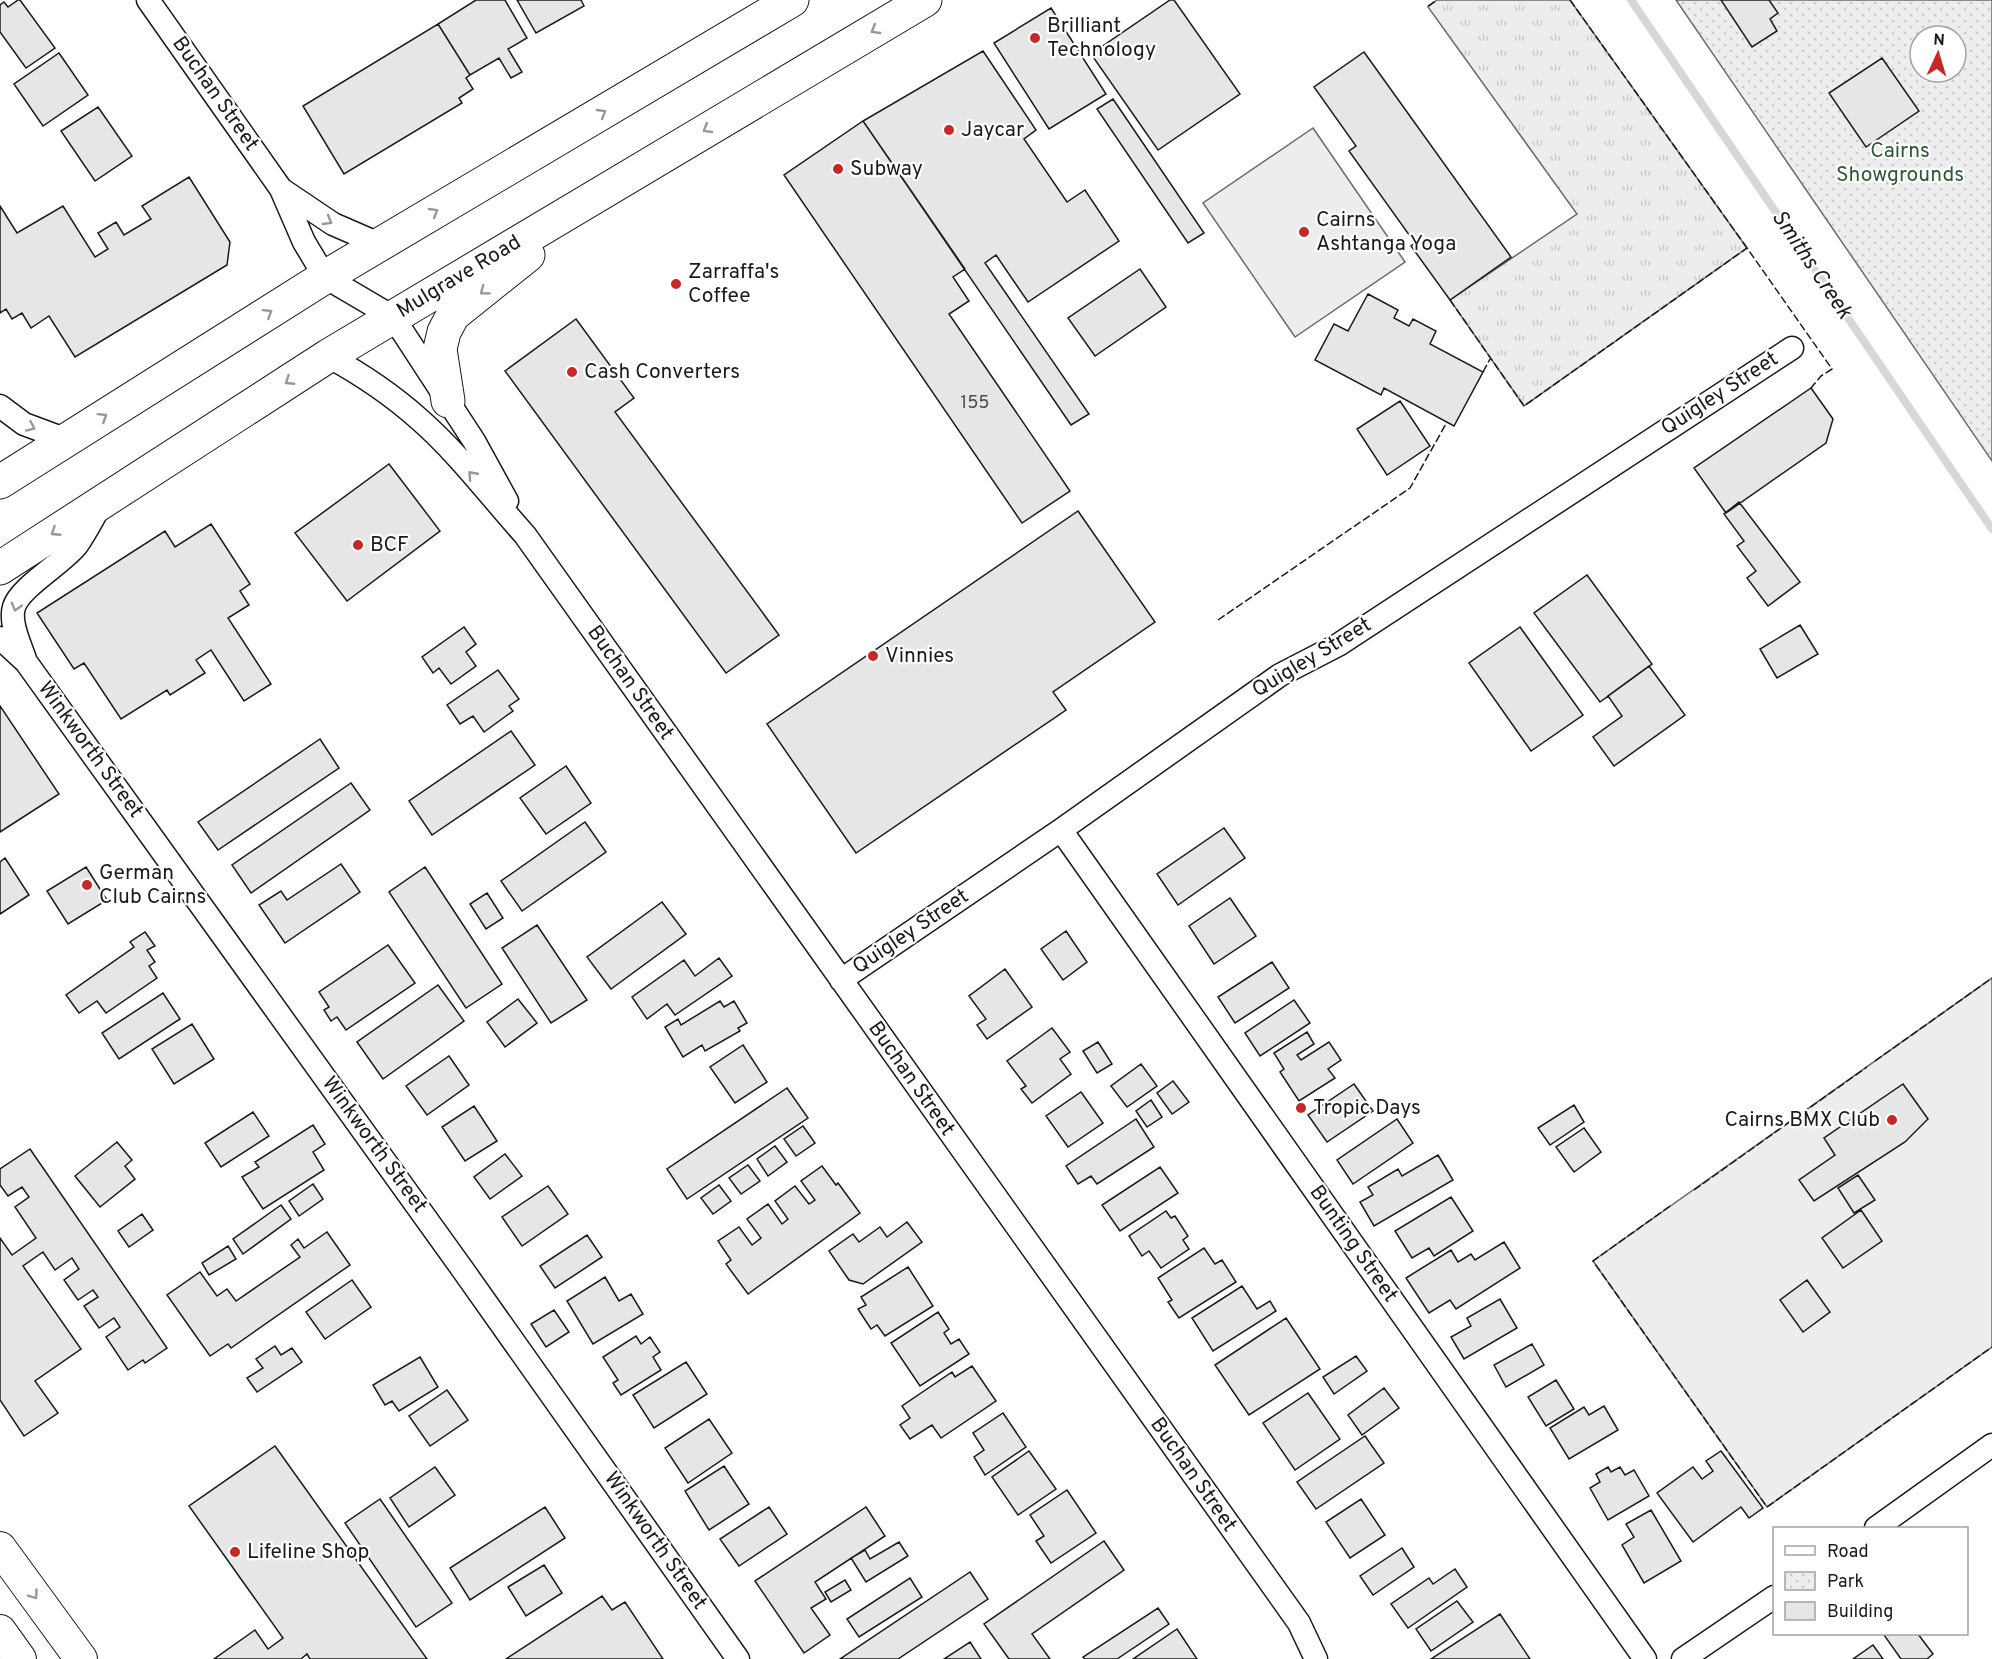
<svg xmlns="http://www.w3.org/2000/svg" width="1992" height="1659" viewBox="0 0 1992 1659" font-family="Overpass,sans-serif">
<style>
.grass{fill:url(#grass-tufts);stroke:#6a6a6a;stroke-width:1.5}
.park{fill:url(#park-dots);stroke:#6a6a6a;stroke-width:1.5;fill-rule:evenodd}
.garden{fill:#ededed;stroke:#6a6a6a;stroke-width:1.5}
.lines{fill:none;stroke-linecap:round;stroke-linejoin:round}
.stream{stroke:#d7d7d7;stroke-width:8}
.building{fill:#e6e6e6;stroke:#1a1a1a;stroke-width:1.5}
.street-casing{stroke:#1a1a1a;stroke-width:25}
.secondary-casing{stroke:#1a1a1a;stroke-width:34}
.primary-casing{stroke:#1a1a1a;stroke-width:35}
.street{stroke:#fff;stroke-width:22}
.secondary{stroke:#fff;stroke-width:32}
.primary{stroke:#fff;stroke-width:33}
.fence{stroke:#1a1a1a;stroke-width:1.5;stroke-dasharray:8 3;stroke-linecap:butt}
.oneway{stroke:#989898}
.poi-dot{fill:#c62828;stroke:#fff;stroke-width:2}
.labels{text-anchor:middle;dominant-baseline:central;stroke-width:4.5;stroke-linejoin:round;paint-order:stroke}
.number-label{font-size:18px;fill:#4d4d4d}
.poi-label{font-size:21px;fill:#1a1a1a;stroke:#fff;text-anchor:start}
.street-label{font-size:21px;fill:#1a1a1a;stroke:#fff}
.park-label{font-size:21px;fill:#2b5a34;stroke:#fff}
.water-label{font-size:22px;font-style:italic;fill:#1a1a1a;stroke:#fff}
</style>
<defs>
<pattern id="grass-tufts" width="24" height="20" patternUnits="userSpaceOnUse" patternTransform="scale(1.5)"><rect width="24" height="20" fill="#ededed"/><path d="M3 7l-1-3M5 7V3M7 7l1-3M15 17l-1-3M17 17v-4M19 17l1-3" fill="none" stroke="#cbcbcb"/></pattern>
<pattern id="park-dots" width="8" height="8" patternUnits="userSpaceOnUse" patternTransform="scale(1.5)"><rect width="8" height="8" fill="#ededed"/><path d="M2 2h.1M6 6h.1" fill="none" stroke="#cbcbcb" stroke-width="1.8" stroke-linecap="round"/></pattern>
</defs>
<rect width="100%" height="100%" fill="#fff"/>
<path class="grass" d="M1437,0H1570L1747,248L1524,406L1450,300L1577,214L1428,7Z"/>
<path class="park" d="M1676,0H1992V461ZM1920,36H1956V72H1920Z"/>
<path class="garden" d="M1313,128L1405,262L1295,337L1203,203Z
M1992,978V1347L1767,1507L1593,1261Z"/>
<g class="lines">
<path class="stream" d="M1631,0L1992,529"/>
</g>
<path class="building" d="M18,0H20L55,48L26,68L0,32V5L4,2L8,7Z
M476,0H505L527,38L508,49L522,72L511,78L499,58L470,75L438,24Z
M517,0H581L584,6L536,33Z
M1170,0H1174L1240,94L1158,150L1091,54Z
M1721,0H1769L1778,13L1770,19L1777,31L1752,47Z
M1051,8L1106,94L1049,129L994,43Z
M438,24L470,75L466,78L473,89L459,98L462,103L344,174L303,106Z
M983,51L1036,130L1024,139L1067,202L1085,190L1119,241L1028,302L996,255L985,263L1089,414L1071,425L863,121Z
M1364,52L1511,257L1450,300L1411,246L1415,243L1349,151L1356,146L1314,87Z
M59,53L88,95L43,126L14,84Z
M1882,58L1919,111L1866,147L1829,93Z
M1113,99L1204,233L1188,243L1097,109Z
M98,107L132,156L95,181L61,131Z
M863,121L965,269L953,277L969,301L949,314L1070,491L1022,523L784,175Z
M189,177L230,242L227,265L75,357L49,316L31,328L22,313L12,319L6,309L0,313V206L17,233L63,206L95,257L108,249L98,233L116,222L124,235L151,219L142,206Z
M1140,269L1166,307L1095,356L1068,318Z
M1368,294L1398,310L1394,318L1409,326L1413,319L1436,331L1430,344L1483,372L1454,426L1384,388L1381,395L1315,360L1334,324L1348,331Z
M576,319L634,398L615,412L779,635L726,673L505,371Z
M1811,388L1833,419L1826,443L1726,513L1694,468Z
M1400,401L1430,446L1387,475L1357,429Z
M389,464L440,531L347,601L295,533Z
M1739,502L1800,582L1768,606L1747,578L1756,571L1737,546L1744,541L1724,514Z
M1078,511L1155,622L1053,692L1066,710L856,853L767,724Z
M211,524L250,584L240,591L249,605L228,618L271,684L244,701L211,650L196,660L205,673L170,695L167,690L121,719L84,663L74,669L37,613L165,531L175,547Z
M1587,575L1652,664L1600,702L1534,613Z
M1800,625L1818,654L1777,678L1760,649Z
M464,627L476,644L466,652L476,666L451,684L439,668L433,673L422,657Z
M1520,627L1583,715L1531,751L1469,663Z
M1649,666L1685,715L1614,766L1593,737L1622,716L1608,696Z
M498,670L519,699L509,706L513,711L484,732L473,716L460,724L447,705Z
M0,706L59,794L0,832Z
M511,731L535,765L432,835L409,801Z
M320,739L339,768L218,850L198,822Z
M566,766L591,803L546,834L520,798Z
M351,783L370,810L251,893L232,865Z
M585,822L606,852L522,911L501,881Z
M1224,828L1245,858L1178,905L1157,874Z
M5,858L29,895L0,914V862Z
M341,864L360,892L285,943L259,905L281,891L287,900Z
M86,867L107,900L68,924L47,891Z
M425,867L502,984L466,1008L389,892Z
M487,893L503,918L486,929L470,904Z
M1230,898L1256,936L1214,964L1189,926Z
M662,902L686,934L611,989L587,957Z
M537,925L587,1000L551,1023L502,948Z
M1066,931L1087,962L1063,980L1041,949Z
M145,932L155,946L147,950L155,962L149,966L157,978L106,1013L97,1001L79,1013L66,995L134,947L130,942Z
M388,945L415,983L346,1030L337,1017L331,1021L324,1010L329,1007L319,992Z
M719,958L732,976L675,1015L667,1004L647,1019L632,997L684,960L695,976Z
M1272,962L1289,988L1235,1023L1218,997Z
M1005,969L1032,1007L987,1039L977,1025L986,1019L969,996Z
M438,985L464,1021L383,1079L357,1042Z
M163,993L180,1019L119,1059L102,1033Z
M518,999L537,1023L505,1047L487,1022Z
M1294,1000L1310,1023L1260,1056L1245,1033Z
M720,1001L724,1007L734,1001L747,1023L738,1028L740,1031L705,1051L702,1045L683,1057L665,1027L678,1019L681,1025Z
M192,1024L214,1059L174,1084L152,1049Z
M1052,1028L1070,1052L1060,1059L1071,1074L1032,1103L1021,1089L1026,1086L1007,1061Z
M1307,1032L1314,1044L1297,1055L1301,1060L1329,1042L1341,1060L1328,1069L1335,1078L1299,1101L1280,1072L1284,1069L1274,1053Z
M1098,1042L1112,1064L1097,1073L1083,1051Z
M743,1045L767,1082L735,1103L710,1067Z
M449,1056L469,1085L427,1115L406,1086Z
M1141,1064L1157,1086L1127,1107L1111,1086Z
M1173,1081L1189,1102L1172,1114L1157,1093Z
M1354,1084L1373,1111L1327,1142L1308,1115Z
M1903,1084L1928,1119L1905,1142L1814,1201L1799,1180L1835,1155L1824,1138Z
M787,1088L808,1118L687,1199L667,1169Z
M1081,1092L1103,1123L1068,1147L1046,1116Z
M1151,1100L1162,1117L1147,1127L1136,1111Z
M1574,1105L1584,1122L1550,1145L1538,1128Z
M474,1106L497,1141L465,1161L442,1127Z
M253,1112L269,1136L221,1167L205,1143Z
M1136,1119L1154,1147L1097,1184L1091,1176L1078,1184L1066,1166Z
M1397,1119L1413,1143L1353,1184L1337,1160Z
M313,1125L325,1144L313,1152L324,1170L263,1209L242,1177L259,1167L255,1162Z
M803,1126L815,1143L796,1156L784,1139Z
M1584,1128L1601,1152L1574,1172L1556,1147Z
M117,1142L132,1160L125,1166L135,1179L100,1207L75,1176Z
M775,1146L787,1162L768,1176L757,1159Z
M30,1149L167,1348L145,1363L143,1360L128,1370L106,1337L120,1327L114,1318L99,1328L84,1306L98,1297L93,1290L78,1300L64,1280L79,1269L72,1258L55,1270L43,1252L23,1266L81,1349L35,1381L58,1413L24,1436L0,1400V1238L12,1255L36,1238L15,1207L29,1197L22,1187L8,1196L0,1185V1169Z
M505,1154L522,1176L490,1199L474,1177Z
M1438,1155L1453,1180L1374,1226L1360,1202L1373,1195L1368,1187L1398,1169L1402,1176Z
M748,1165L760,1181L741,1194L729,1178Z
M822,1166L836,1185L838,1183L860,1213L748,1294L726,1264L731,1260L718,1241L739,1227L752,1245L761,1238L747,1219L768,1204L782,1224L788,1219L775,1201L795,1186L809,1204L815,1200L801,1181Z
M1160,1167L1178,1193L1120,1231L1102,1205Z
M1858,1175L1875,1200L1854,1213L1838,1188Z
M313,1184L323,1199L299,1216L289,1201Z
M719,1185L731,1201L713,1214L701,1198Z
M548,1186L568,1214L522,1246L502,1217Z
M1451,1197L1473,1231L1434,1256L1429,1248L1412,1258L1395,1231Z
M281,1205L291,1219L243,1254L233,1239Z
M1861,1210L1882,1241L1843,1268L1822,1238Z
M1166,1211L1171,1218L1175,1216L1188,1236L1183,1240L1189,1249L1161,1268L1149,1251L1142,1256L1129,1236Z
M142,1214L153,1230L129,1247L118,1231Z
M907,1222L922,1242L863,1284L849,1280L829,1251L853,1234L859,1242L880,1227L887,1237Z
M327,1232L350,1265L231,1348L228,1344L210,1356L167,1295L200,1272L217,1296L227,1289L236,1301L300,1257L291,1245L298,1239L304,1248Z
M587,1235L602,1257L555,1288L540,1266Z
M1504,1242L1520,1268L1456,1309L1450,1300L1429,1313L1406,1278L1451,1250L1458,1262L1471,1254L1475,1260Z
M228,1246L236,1259L209,1275L202,1263Z
M1204,1248L1215,1264L1222,1260L1236,1282L1179,1318L1168,1302L1172,1300L1158,1278Z
M908,1267L933,1306L885,1336L877,1325L871,1329L858,1309L866,1305L861,1297Z
M605,1277L619,1301L631,1294L643,1314L593,1344L567,1301Z
M352,1280L371,1307L325,1339L306,1312Z
M1807,1280L1830,1312L1803,1332L1780,1300Z
M1242,1286L1257,1309L1270,1301L1276,1311L1213,1351L1192,1318Z
M1500,1299L1517,1328L1464,1359L1451,1337L1471,1326L1467,1318Z
M554,1310L569,1332L546,1347L531,1324Z
M938,1312L949,1329L944,1333L951,1344L959,1339L969,1354L920,1386L891,1343Z
M1286,1318L1320,1369L1249,1415L1215,1365Z
M636,1336L641,1344L650,1337L660,1352L653,1357L661,1370L621,1395L613,1383L618,1380L603,1357Z
M1532,1344L1544,1365L1506,1387L1494,1365Z
M275,1346L281,1355L292,1348L302,1362L257,1392L247,1378L263,1368L256,1359Z
M1356,1356L1367,1371L1334,1394L1323,1377Z
M420,1357L438,1387L399,1411L392,1401L385,1405L373,1385Z
M686,1362L707,1394L654,1428L633,1395Z
M972,1366L996,1401L941,1438L932,1425L910,1439L900,1425L910,1418L902,1406L952,1372L955,1377Z
M1556,1380L1574,1409L1546,1426L1528,1397Z
M1384,1388L1399,1408L1362,1435L1348,1415Z
M447,1390L468,1420L430,1446L409,1416Z
M1308,1393L1340,1439L1295,1470L1263,1423Z
M1604,1406L1618,1430L1569,1459L1550,1428L1584,1407L1589,1415Z
M1003,1413L1026,1447L985,1475L974,1457L984,1450L973,1433Z
M709,1419L732,1453L688,1483L665,1448Z
M1365,1436L1384,1463L1316,1509L1297,1482Z
M275,1446L427,1659H310L307,1654L301,1659H214L255,1630L268,1649L283,1638L189,1506Z
M1029,1451L1056,1489L1018,1515L992,1477Z
M1721,1451L1763,1508L1749,1518L1741,1507L1693,1542L1657,1493L1693,1467L1702,1479L1713,1471L1706,1461Z
M724,1466L749,1504L709,1530L685,1491Z
M435,1467L455,1495L409,1527L390,1498Z
M1608,1467L1611,1472L1620,1467L1625,1475L1634,1470L1649,1496L1608,1520L1590,1488L1600,1482L1596,1474Z
M1067,1490L1096,1533L1051,1563L1036,1541L1044,1536L1030,1515Z
M380,1499L452,1603L416,1627L345,1523Z
M1361,1499L1385,1535L1350,1558L1326,1522Z
M545,1507L565,1538L470,1600L450,1568Z
M769,1507L787,1534L739,1566L720,1539Z
M866,1507L885,1536L815,1582L826,1599L811,1608L830,1635L804,1653L755,1581Z
M1651,1510L1681,1561L1644,1583L1622,1545L1634,1537L1626,1524Z
M1104,1541L1124,1570L1032,1634L1050,1659H1009L984,1624Z
M899,1542L908,1556L866,1582L851,1558L865,1550L870,1559Z
M1402,1548L1414,1567L1373,1595L1360,1576Z
M544,1565L562,1593L526,1616L508,1587Z
M1455,1569L1467,1587L1408,1628L1391,1604L1429,1578L1433,1584Z
M970,1572L988,1599L898,1659H840Z
M910,1578L922,1597L859,1637L847,1619Z
M845,1580L851,1590L831,1602L825,1592Z
M602,1596L612,1610L625,1602L663,1659H506Z
M1457,1601L1473,1622L1431,1651L1416,1629Z
M1158,1608L1169,1624L1117,1659H1085L1083,1657Z
M1500,1614L1530,1659H1431Z
M1177,1629L1197,1659H1133Z
M1887,1634H1918L1933,1654L1927,1659H1901L1884,1635Z
M970,1642L981,1659H944Z
M1873,1645L1883,1659H1853Z"/>
<g class="lines">
<defs>
<path id="street" d="M148,0L281,189L304,242L325,277L393,317L474,441L507,501
M281,189L333,224L379,244
M328,356C361,374 391,394 419,419C458,453 490,496 525,535L1299,1623L1316,1659
M0,406L24,424L67,440
M0,638L26,662L463,1270L738,1659
M26,662C21,646 9,623 14,607C20,587 62,564 77,545C85,534 92,520 99,508
M1061,830L1645,1659
M841,980L1061,830L1280,675L1338,645L1792,348
M1876,1528L1992,1445
M1683,1659L1774,1597"/>
<path id="secondary" d="M0,1548L81,1659
M0,1631L20,1659"/>
<path id="primary" d="M448,401L440,349L444,332L453,315L528,255
M0,482L325,277L792,0
M0,568L328,356L925,0"/>
</defs>
<use href="#street" class="street-casing"/>
<use href="#secondary" class="secondary-casing"/>
<use href="#primary" class="primary-casing"/>
<use href="#street" class="street"/>
<use href="#secondary" class="secondary"/>
<use href="#primary" class="primary"/>
<path class="fence" d="M1570,0L1747,248
M1428,6L1437,0
M1450,300L1524,406L1747,248L1832,369L1821,376L1811,388
M1483,372L1490,359
M1218,620L1410,488L1447,422
M1875,1061L1992,978
M1694,1190L1867,1067
M1670,1206L1593,1261L1767,1507L1992,1347"/>
</g>
<defs><path id="oneway-chevron" d="M-2-3.5L2.5 0L-2 3.5" fill="none" stroke-width="1.6" stroke-linecap="round" stroke-linejoin="round" transform="scale(1.5)"/></defs>
<g class="oneway">
<use href="#oneway-chevron" transform="translate(875 30) rotate(149)"/>
<use href="#oneway-chevron" transform="translate(602 113) rotate(-30)"/>
<use href="#oneway-chevron" transform="translate(707 129) rotate(149)"/>
<use href="#oneway-chevron" transform="translate(434 212) rotate(-30)"/>
<use href="#oneway-chevron" transform="translate(328 221) rotate(30)"/>
<use href="#oneway-chevron" transform="translate(484 291) rotate(143)"/>
<use href="#oneway-chevron" transform="translate(268 313) rotate(-32)"/>
<use href="#oneway-chevron" transform="translate(289 381) rotate(147)"/>
<use href="#oneway-chevron" transform="translate(103 417) rotate(-32)"/>
<use href="#oneway-chevron" transform="translate(31 427) rotate(24)"/>
<use href="#oneway-chevron" transform="translate(472 475) rotate(-132)"/>
<use href="#oneway-chevron" transform="translate(55 532) rotate(147)"/>
<use href="#oneway-chevron" transform="translate(16 607) rotate(106)"/>
<use href="#oneway-chevron" transform="translate(34 1595) rotate(54)"/>
</g>
<g class="poi-dot">
<circle cx="1035" cy="38" r="6"/>
<circle cx="949" cy="130" r="6"/>
<circle cx="838" cy="169" r="6"/>
<circle cx="1304" cy="232" r="6"/>
<circle cx="676" cy="284" r="6"/>
<circle cx="572" cy="372" r="6"/>
<circle cx="358" cy="545" r="6"/>
<circle cx="873" cy="656" r="6"/>
<circle cx="87" cy="885" r="6"/>
<circle cx="1301" cy="1108" r="6"/>
<circle cx="1892" cy="1120" r="6"/>
<circle cx="235" cy="1552" r="6"/>
</g>
<g class="labels">
<g class="number-label">
<text x="975" y="403">155</text>
</g>
<g class="poi-label">
<text x="1047" y="26">Brilliant<tspan x="1047" dy="24">Technology</tspan></text>
<text x="961" y="130">Jaycar</text>
<text x="850" y="169">Subway</text>
<text x="1316" y="220">Cairns<tspan x="1316" dy="24">Ashtanga Yoga</tspan></text>
<text x="688" y="272">Zarraffa's<tspan x="688" dy="24">Coffee</tspan></text>
<text x="584" y="372">Cash Converters</text>
<text x="370" y="545">BCF</text>
<text x="885" y="656">Vinnies</text>
<text x="99" y="873">German<tspan x="99" dy="24">Club Cairns</tspan></text>
<text x="1313" y="1108">Tropic Days</text>
<text x="1880" y="1120" text-anchor="end">Cairns BMX Club</text>
<text x="247" y="1552">Lifeline Shop</text>
</g>
<g class="street-label">
<text transform="translate(215 94) rotate(55)">Buchan Street</text>
<text transform="translate(459 277) rotate(-31)">Mulgrave Road</text>
<text transform="translate(1720 394) rotate(-33)">Quigley Street</text>
<text transform="translate(1312 658) rotate(-31)">Quigley Street</text>
<text transform="translate(630 683) rotate(55)">Buchan Street</text>
<text transform="translate(90 750) rotate(54)">Winkworth Street</text>
<text transform="translate(911 932) rotate(-34)">Quigley Street</text>
<text transform="translate(911 1079) rotate(55)">Buchan Street</text>
<text transform="translate(374 1145) rotate(54)">Winkworth Street</text>
<text transform="translate(1353 1244) rotate(55)">Bunting Street</text>
<text transform="translate(1193 1475) rotate(55)">Buchan Street</text>
<text transform="translate(655 1541) rotate(55)">Winkworth Street</text>
</g>
<g class="park-label">
<text x="1900" y="151">Cairns<tspan x="1900" dy="24">Showgrounds</tspan></text>
</g>
<g class="water-label">
<text transform="translate(1811 265) rotate(56)">Smiths Creek</text>
</g>
</g>
<rect x="1773" y="1527" width="195" height="108" fill="#ffffff" stroke="#a3a3a3" stroke-width="1.5"/>
<rect x="1785" y="1546" width="30" height="9" fill="#ffffff" stroke="#a3a3a3" stroke-width="1.5"/>
<text x="1827" y="1557" font-size="18" fill="#1a1a1a">Road</text>
<rect x="1785" y="1572" width="30" height="18" fill="url(#park-dots)" stroke="#a3a3a3" stroke-width="1.5"/>
<text x="1827" y="1587" font-size="18" fill="#1a1a1a">Park</text>
<rect x="1785" y="1602" width="30" height="18" fill="#e6e6e6" stroke="#a3a3a3" stroke-width="1.5"/>
<text x="1827" y="1617" font-size="18" fill="#1a1a1a">Building</text>
<g transform="translate(1938 54) rotate(4)"><circle r="28" fill="#ffffff" stroke="#a3a3a3" stroke-width="1.5"/>
<path d="M0-4.5L10 22L0 15L-10 22Z" fill="#c62828"/>
<text y="-9" font-size="16" font-weight="bold" text-anchor="middle" fill="#1a1a1a">N</text>
</g>
</svg>
